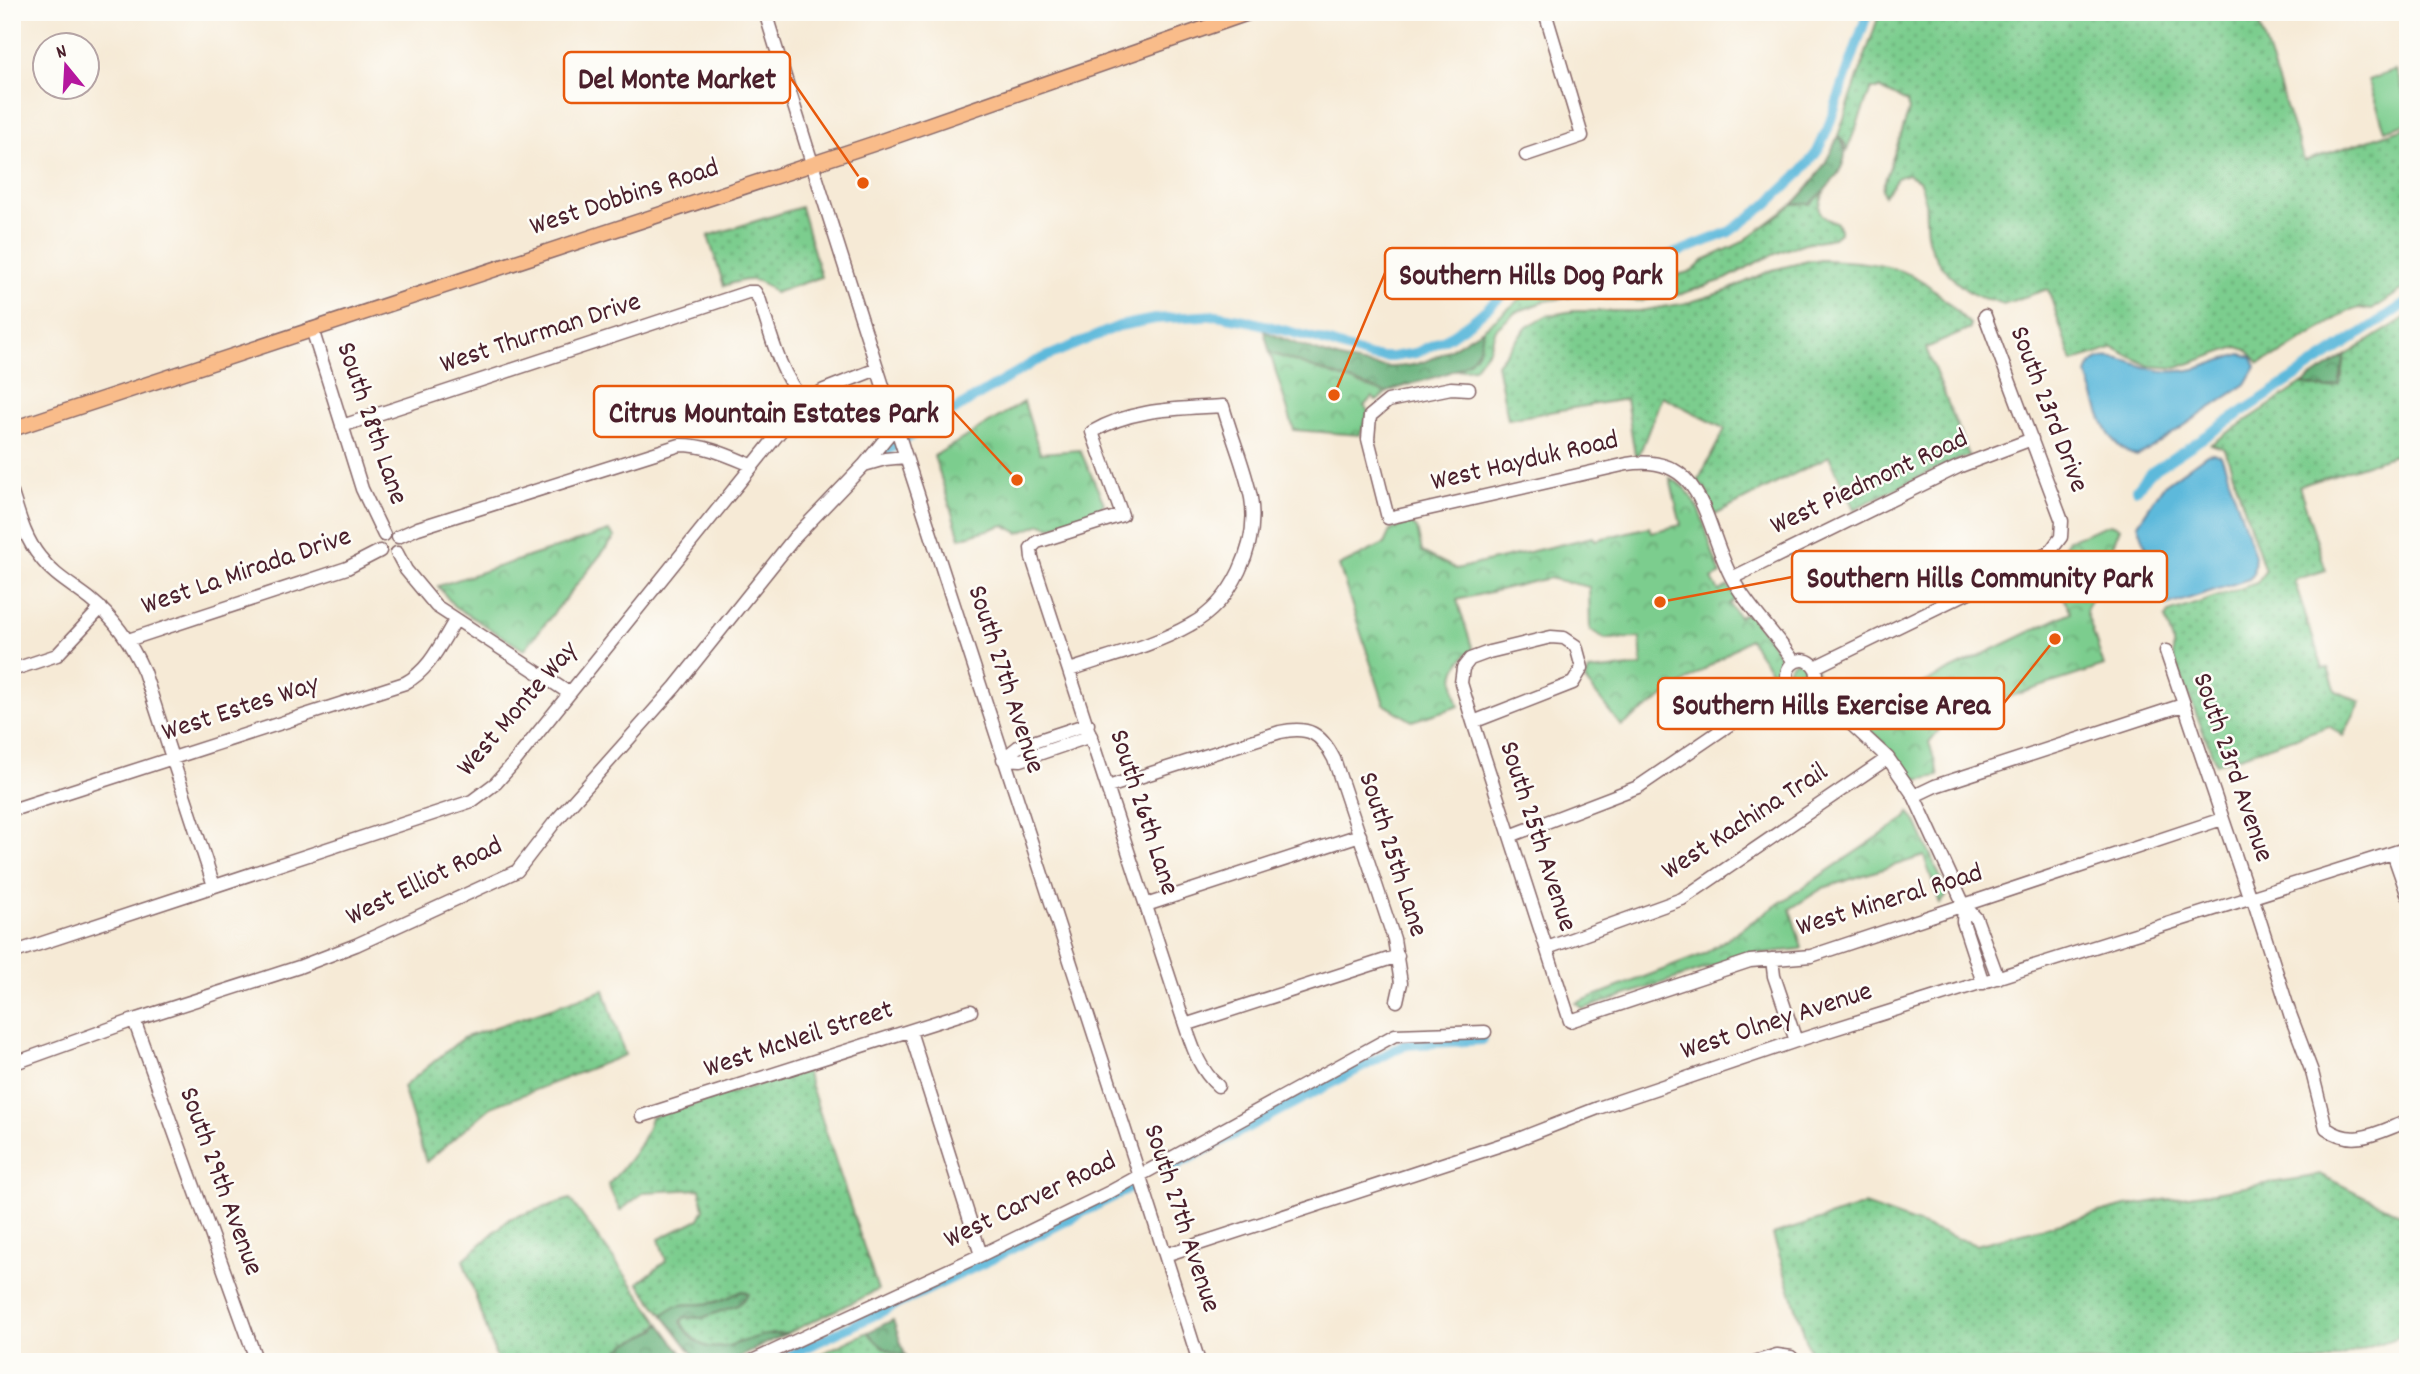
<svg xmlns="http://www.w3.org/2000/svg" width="2420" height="1374" viewBox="0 0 2420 1374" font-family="Dekko,sans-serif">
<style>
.grass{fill:url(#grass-dots);stroke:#63765c;stroke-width:2}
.forest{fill:url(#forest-crowns);stroke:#586852;stroke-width:2}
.park{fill:url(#park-crowns);stroke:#63765c;stroke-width:2}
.garden{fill:#7ccd8e;stroke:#63765c;stroke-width:2}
.water{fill:#5db9db;stroke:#546c83;stroke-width:2}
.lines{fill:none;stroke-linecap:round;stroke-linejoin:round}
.canal{stroke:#5db9db;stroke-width:10}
.minor-casing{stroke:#866667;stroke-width:15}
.major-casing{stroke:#866667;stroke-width:17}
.minor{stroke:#fff;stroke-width:12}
.major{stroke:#f9bc8a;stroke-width:14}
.labels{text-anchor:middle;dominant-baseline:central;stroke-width:5;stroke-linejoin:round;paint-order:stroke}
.street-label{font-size:28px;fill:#4a1f2b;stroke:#fdfcf7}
.leader{fill:none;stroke:#e8590c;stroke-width:2.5}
.callout-dot{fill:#e8590c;stroke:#fdfcf7;stroke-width:2.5}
.callout{fill:#fdfcf7;stroke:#e8590c;stroke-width:2.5}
.callout-label{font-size:30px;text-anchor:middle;font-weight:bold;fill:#4a1f2b}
</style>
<defs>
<pattern id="grass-dots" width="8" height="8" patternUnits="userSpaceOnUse" patternTransform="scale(1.75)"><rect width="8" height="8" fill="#7ccd8e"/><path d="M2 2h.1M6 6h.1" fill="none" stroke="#68a674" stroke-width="1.8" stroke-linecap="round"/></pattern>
<pattern id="forest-crowns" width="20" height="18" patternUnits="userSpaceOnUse" patternTransform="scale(1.75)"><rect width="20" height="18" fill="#65b079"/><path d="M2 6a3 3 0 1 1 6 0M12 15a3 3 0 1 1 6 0" fill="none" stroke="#558f63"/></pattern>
<pattern id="park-crowns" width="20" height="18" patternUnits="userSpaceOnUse" patternTransform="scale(1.75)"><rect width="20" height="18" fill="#7ccd8e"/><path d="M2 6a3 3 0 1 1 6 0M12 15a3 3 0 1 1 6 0" fill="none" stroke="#68a674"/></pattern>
</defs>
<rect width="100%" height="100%" fill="#fdfcf7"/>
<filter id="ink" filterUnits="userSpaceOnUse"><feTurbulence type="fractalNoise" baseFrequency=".0143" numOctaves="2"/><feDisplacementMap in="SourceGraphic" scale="14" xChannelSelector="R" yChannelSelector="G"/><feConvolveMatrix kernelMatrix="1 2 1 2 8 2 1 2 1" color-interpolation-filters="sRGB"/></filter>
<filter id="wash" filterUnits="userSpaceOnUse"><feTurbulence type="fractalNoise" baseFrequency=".00686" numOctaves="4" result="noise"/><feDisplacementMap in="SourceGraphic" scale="28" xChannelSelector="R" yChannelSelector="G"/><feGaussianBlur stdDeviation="1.57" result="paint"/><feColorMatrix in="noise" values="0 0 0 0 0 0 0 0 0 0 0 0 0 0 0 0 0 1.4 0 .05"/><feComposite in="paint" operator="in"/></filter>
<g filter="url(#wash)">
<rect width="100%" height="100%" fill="#f6ead6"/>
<path class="grass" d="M1880,12H2255L2304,161L2408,127V286L2372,310L2359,308L2347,312L2279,355L2259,363L2247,350L2237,347L2177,368L2149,366L2114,348L2072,362L2048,289L2003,304C1994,299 1991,301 1982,298C1961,291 1933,262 1928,239C1923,217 1930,206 1919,180L1907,174L1897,178L1884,196L1882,189L1909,111L1907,102L1881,89H1871L1846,153L1845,143L1838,136Z
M1825,191C1817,207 1816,218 1836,222L1840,229V233L1834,238L1805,243L1785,250L1763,259L1726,279L1681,294L1638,301L1577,296L1546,301L1516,312L1496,329L1489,349L1474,368L1455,370C1476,357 1479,353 1483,329L1528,293L1553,284L1635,276L1653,281L1693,271L1704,260L1741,243L1793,204H1810Z
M801,207L821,277L774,293C760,275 744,279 724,286L708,236Z
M1812,260C1846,260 1896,262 1925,283C1941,294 1955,311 1970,324V329L1926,348L1969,456L1946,464L1854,509L1829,456L1715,515L1707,492L1698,481L1725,429L1662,396L1639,455H1635L1626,399L1508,419L1497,364L1527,327L1546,316L1573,311H1639L1687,303L1726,291L1772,270Z
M2408,316V483L2398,454L2299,486L2326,570L2294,580L2323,669L2328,668L2336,691L2361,702L2343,736L2329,726L2216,764L2173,655V642L2165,618L2168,613L2257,583L2265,571L2225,449L2211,444L2302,384L2328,389L2342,378L2345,356Z
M1787 675a15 15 0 1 1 30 0a15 15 0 1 1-30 0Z
M604,990L625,1055L491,1107L426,1162L403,1087L463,1038Z
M806,1071L878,1290L786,1334C741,1330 711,1374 681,1323L684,1317L702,1318L738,1305L742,1291C733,1295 724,1300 715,1302C694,1308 680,1298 663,1315L638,1283L666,1261L659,1239L699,1219L704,1209L700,1189L644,1192L620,1211L608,1185C626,1164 645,1144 651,1117Z
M2321,1175L2408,1218V1334L2324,1362H1813L1773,1235L1865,1205L1976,1245L2126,1206Z
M570,1199L660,1323C650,1341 618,1339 612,1362H498L463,1260L509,1219Z
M868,1332C880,1346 887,1352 905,1355L908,1362H810V1359Z"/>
<path class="forest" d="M1838,136C1859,159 1827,189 1810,204H1793C1815,182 1826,165 1838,136Z
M1483,329C1482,336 1482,344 1478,350C1465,377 1411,380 1386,393L1270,353L1264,331C1310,349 1376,380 1426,361C1446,354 1464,340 1483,329Z
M2345,356L2339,385L2328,389L2302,384Z
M742,1291L749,1294L738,1305L702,1318L684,1317L681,1322C710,1374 741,1330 786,1334L729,1362H699L663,1315C680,1298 694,1308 716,1302C724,1300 733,1295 742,1291Z
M893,1320L905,1355C887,1352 879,1346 868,1332Z
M660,1323L688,1362H671L664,1358L652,1362H612L613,1357L626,1344L656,1330Z"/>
<path class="park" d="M1270,353L1386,393L1377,401L1372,397L1364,406L1369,411L1360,435L1294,430Z
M1024,402L1040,453L1080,450L1104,503L1096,513L1052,527L1041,524L1019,533L1004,525L960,538L934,456Z
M1670,478C1706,495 1705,543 1721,574L1712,579L1719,591L1728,586L1736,598L1729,604L1739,617L1747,613C1760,630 1791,655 1776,678L1749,639L1621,726L1585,680L1589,671L1642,666L1640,638L1606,639L1590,630L1589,587L1549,578L1457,600L1473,650C1451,664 1451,683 1459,706L1412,721L1384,704L1339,566L1384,544L1390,531L1409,522L1417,528L1422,552L1456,569L1593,537L1595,540L1649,527L1651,532L1681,525Z
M2110,524L2120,528L2086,611L2104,666L1951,716L1929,742L1939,776L1918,780L1911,777L1880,739L1856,718L1857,715L2071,612L2047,565L2057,558L2068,540Z
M609,531L615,537L524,650L454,606L438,586Z
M1909,812L1916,822L1946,890V897L1940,904L1924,856L1823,888L1790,909L1802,948L1800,949L1747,955L1583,1009L1576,1003L1704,954L1906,818Z"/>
<path class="garden" d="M2396,70L2408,106V123L2385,130L2368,80Z"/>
<path class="water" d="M2241,354L2252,357L2256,367L2246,384L2148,450L2137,456C2103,447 2098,404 2087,375C2094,343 2132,364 2152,369C2160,371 2170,372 2179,371C2199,371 2221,359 2241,354Z
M2213,453L2221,456L2224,463L2255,556L2253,575L2249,579L2166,606L2138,524L2163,486L2207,454Z"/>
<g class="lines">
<path class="canal" d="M888,450L1034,362L1119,326L1155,319L1217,315L1249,321L1317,339L1371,357H1392L1416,353L1449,337L1476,318L1506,292L1534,276L1642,262L1676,253L1729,232L1765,206L1802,171L1817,152L1828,128L1868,12
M2137,489L2150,473L2408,302
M1163,1172L1404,1045L1482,1040
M776,1362L990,1260L1134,1186"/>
</g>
</g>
<g filter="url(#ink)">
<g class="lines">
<defs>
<path id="minor" d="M765,12C904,464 1057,911 1199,1362
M1526,155L1582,136L1545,12
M312,329L362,489L384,535
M1469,389L1451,388L1388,401L1370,416L1368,439L1388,518L1627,464C1707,451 1704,529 1733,580C1750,610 1775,633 1794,662
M342,426L748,292H755L760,301C771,336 780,374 804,402
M864,465L895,427
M12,493C19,515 25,539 40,557C53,575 72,585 90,599C115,619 131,642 144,672L214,886
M398,537L418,528L680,445C706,445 727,455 751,465
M397,553L406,570L436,606L569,693
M1732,578L1958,467L2032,439
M128,640L347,568L380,551
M2166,651L2250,899
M1787 675a15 15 0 1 1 30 0a15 15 0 1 1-30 0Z
M1815,667L2049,553L2061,537L2062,521L1985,316
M12,670L57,655L101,608
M1070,670C1110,656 1153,646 1190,625C1232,603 1259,545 1251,498C1245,467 1231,436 1223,406C1179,409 1132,408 1092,432L1122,515L1037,542L1031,548L1032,558L1185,1025C1193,1048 1199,1069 1218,1086
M1811,687L1888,758L1914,796L1964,905L1976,918L1998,978
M1473,722L1573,683L1582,668L1576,646L1564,638L1551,637L1489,652L1470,659L1463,668L1461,683L1473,722L1570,1021L1750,961L1811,956L2222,819
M1003,759L1021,760L1091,736
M1003,759L1018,747L1088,724
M1108,787L1280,732C1309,726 1321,733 1334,759L1394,939L1401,983L1397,1001
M1914,796L1935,786L2183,705
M12,810L405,683C430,670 441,643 456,619
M1510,836L1638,787L1789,684
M2393,853L2408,896
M2253,899L2290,1014L2312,1072L2326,1128C2354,1149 2380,1131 2408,1121
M1146,905L1360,835
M1964,905L1963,922L1983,983
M1547,948L1682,899L1888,758
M12,953L472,801L496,783L512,765L804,402L824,390L877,369
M1772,959L1774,976L1796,1041
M134,1020L257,1362
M1185,1025L1398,956
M910,1031L981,1255
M12,1064L134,1020L299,967L356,945L517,871L554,823L675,687L795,537L864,465L885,459L905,457
M642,1116L971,1011
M1165,1255L1516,1140L1598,1108L1796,1041L2408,848
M750,1362L981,1255L1108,1193L1395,1035L1485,1032
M1755,1362L1777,1355L1791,1357L1796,1362"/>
<path id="major" d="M12,429L873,144L1251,12"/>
</defs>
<use href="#minor" class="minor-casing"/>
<use href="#major" class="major-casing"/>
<use href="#minor" class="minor"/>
<use href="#major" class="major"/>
</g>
</g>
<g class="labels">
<g class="street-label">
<text transform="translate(625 199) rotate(-18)">West Dobbins Road</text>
<text transform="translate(541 335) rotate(-18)">West Thurman Drive</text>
<text transform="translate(2047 410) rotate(69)">South 23rd Drive</text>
<text transform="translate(370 424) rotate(71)">South 28th Lane</text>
<text transform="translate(1525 463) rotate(-13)">West Hayduk Road</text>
<text transform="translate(1870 484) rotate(-25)">West Piedmont Road</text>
<text transform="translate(247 573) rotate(-19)">West La Mirada Drive</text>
<text transform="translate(1004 680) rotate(72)">South 27th Avenue</text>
<text transform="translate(241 710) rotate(-18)">West Estes Way</text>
<text transform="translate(519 710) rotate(-49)">West Monte Way</text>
<text transform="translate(2231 768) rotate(71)">South 23rd Avenue</text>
<text transform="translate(1142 813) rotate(72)">South 26th Lane</text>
<text transform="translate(1746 823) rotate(-33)">West Kachina Trail</text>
<text transform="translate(1536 837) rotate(72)">South 25th Avenue</text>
<text transform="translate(1391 855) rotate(72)">South 25th Lane</text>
<text transform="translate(425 883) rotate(-26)">West Elliot Road</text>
<text transform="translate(1890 902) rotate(-17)">West Mineral Road</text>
<text transform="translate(1777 1023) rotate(-18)">West Olney Avenue</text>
<text transform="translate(799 1041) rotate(-18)">West McNeil Street</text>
<text transform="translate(219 1182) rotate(70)">South 29th Avenue</text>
<text transform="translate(1031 1202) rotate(-26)">West Carver Road</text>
<text transform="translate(1180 1219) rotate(72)">South 27th Avenue</text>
</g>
</g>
<path class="leader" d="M863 183L790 77M1334 395L1385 273M1017 480L953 411M1660 602L1792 577M2055 639L2004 703"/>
<g class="callout-dot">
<circle cx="863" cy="183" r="7"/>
<circle cx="1334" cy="395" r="7"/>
<circle cx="1017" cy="480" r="7"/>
<circle cx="1660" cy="602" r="7"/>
<circle cx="2055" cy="639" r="7"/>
</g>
<g class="callout">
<rect x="564" y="52" width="226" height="51" rx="7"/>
<rect x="1385" y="248" width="292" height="51" rx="7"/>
<rect x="594" y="386" width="359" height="51" rx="7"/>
<rect x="1792" y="551" width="375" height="51" rx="7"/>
<rect x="1658" y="678" width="346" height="51" rx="7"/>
</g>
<g class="callout-label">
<text x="677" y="88">Del Monte Market</text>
<text x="1531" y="284">Southern Hills Dog Park</text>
<text x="774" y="422">Citrus Mountain Estates Park</text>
<text x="1980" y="587">Southern Hills Community Park</text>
<text x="1831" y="714">Southern Hills Exercise Area</text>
</g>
<rect width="2420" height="1374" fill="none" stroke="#fdfcf7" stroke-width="42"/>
<g transform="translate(66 66) rotate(342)"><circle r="33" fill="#fdfcf7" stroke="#b5a4a5" stroke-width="2"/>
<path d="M0-5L12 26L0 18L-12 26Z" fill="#b5179e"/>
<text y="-10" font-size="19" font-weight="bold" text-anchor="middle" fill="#4a1f2b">N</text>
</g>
</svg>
